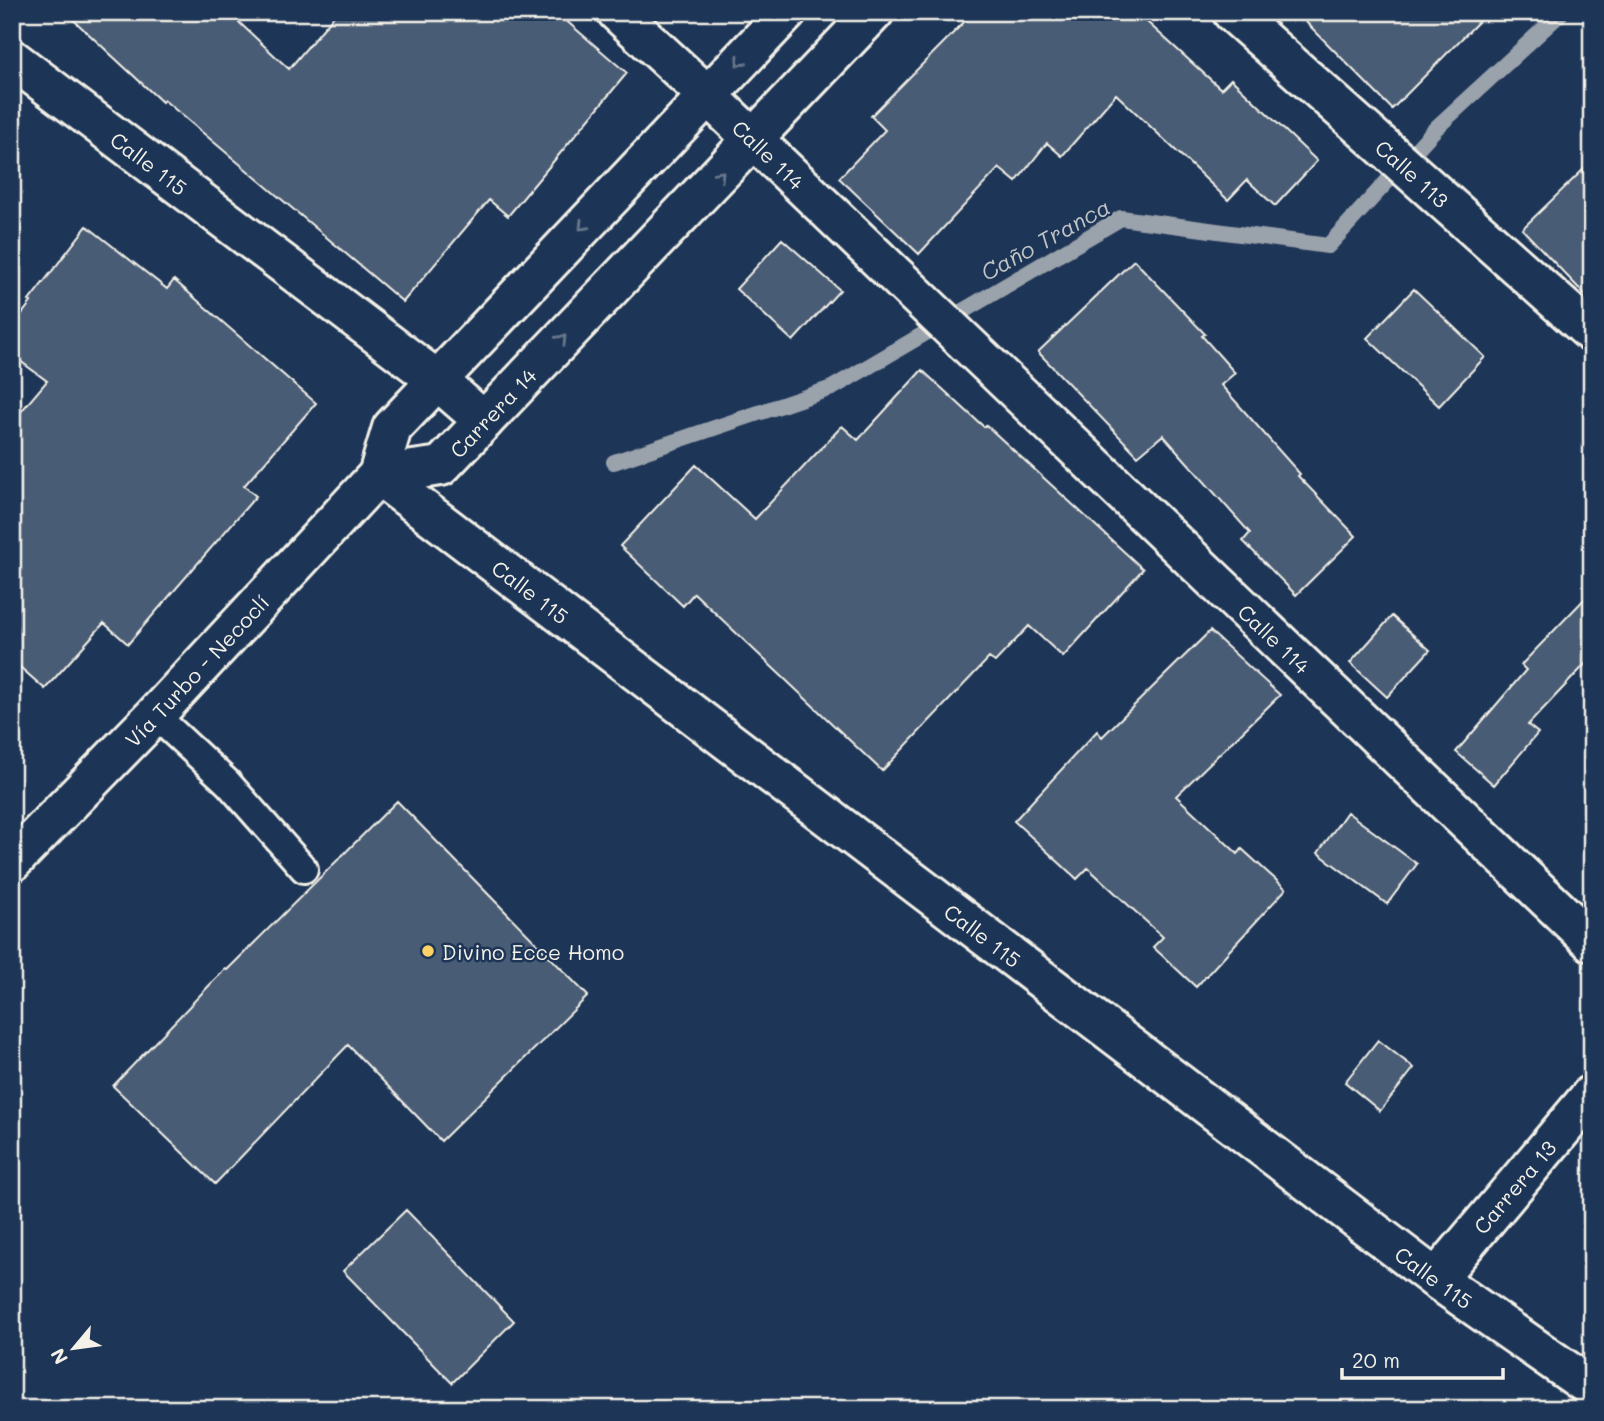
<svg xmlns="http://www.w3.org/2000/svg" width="1604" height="1421" viewBox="0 0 1604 1421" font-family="Mali,sans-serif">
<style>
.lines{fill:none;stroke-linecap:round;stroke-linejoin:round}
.stream{stroke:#9aa2ab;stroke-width:16}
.building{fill:#485b74;stroke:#f4f1e8;stroke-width:2}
.lane-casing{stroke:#f4f1e8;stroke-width:32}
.street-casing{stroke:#f4f1e8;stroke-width:44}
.primary-casing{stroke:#f4f1e8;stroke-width:44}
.lane{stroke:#1d3557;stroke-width:26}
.street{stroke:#1d3557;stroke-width:38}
.primary{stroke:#1d3557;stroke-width:38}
.oneway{stroke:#68778a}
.poi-dot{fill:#ffd166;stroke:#1d3557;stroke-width:2.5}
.labels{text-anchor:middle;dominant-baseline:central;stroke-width:5;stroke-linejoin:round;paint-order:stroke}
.street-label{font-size:21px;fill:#f4f1e8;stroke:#1d3557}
.poi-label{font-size:21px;fill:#f4f1e8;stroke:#1d3557;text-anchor:start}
.water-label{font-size:23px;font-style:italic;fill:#c0c3c4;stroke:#1d3557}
</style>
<rect width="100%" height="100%" fill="#1d3557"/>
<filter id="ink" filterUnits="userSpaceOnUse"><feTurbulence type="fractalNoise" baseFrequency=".0143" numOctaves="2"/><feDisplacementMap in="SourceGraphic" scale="14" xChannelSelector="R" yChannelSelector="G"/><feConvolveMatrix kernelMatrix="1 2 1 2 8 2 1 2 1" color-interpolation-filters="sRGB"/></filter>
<g filter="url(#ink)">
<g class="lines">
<path class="stream" d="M614,462L832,388L1121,218L1328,246L1436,128L1562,12"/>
</g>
<path class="building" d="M65,12H228L289,69L337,12H556L627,73L508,216L489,200L403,302L164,100L162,102Z
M974,12H1136L1221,89L1231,79L1317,161L1275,206L1247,180L1228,200L1116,94L1062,156L1047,143L1016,182L999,168L919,254L839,178L885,130L871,116Z
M1296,12H1488L1392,109Z
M1592,161V302L1522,229Z
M87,226L167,289L174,280L316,403L244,486L256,496L128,644L104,623L45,689L12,660V422L47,381L12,355V327L31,302L29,301Z
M782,239L840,290L793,341L736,289Z
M1134,260L1205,334L1202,336L1235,373L1221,385L1300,474L1298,476L1356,536L1296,595L1243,541L1250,533L1163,435L1138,456L1038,352Z
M1414,289L1485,357L1439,406L1367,338Z
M922,370L984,427L986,425L1143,569L1063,657L1029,626L995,662L989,658L882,771L694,593L683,606L620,546L696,465L755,519L842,426L858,440Z
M1592,591V657L1528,725L1538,733L1494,785L1456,752L1526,670L1521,665Z
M1392,616L1430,650L1387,697L1350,663Z
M1210,631L1280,695L1176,796L1238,854L1242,849L1286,889L1196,987L1153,947L1163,937L1088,868L1077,879L1014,821L1097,731L1102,737Z
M397,801L588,996L441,1141L348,1045L215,1184L113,1086L225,969L227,970Z
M1347,812L1417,864L1387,904L1318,853Z
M1378,1040L1414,1068L1380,1111L1345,1082Z
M406,1210L514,1321L452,1383L343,1271Z"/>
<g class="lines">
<defs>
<path id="lane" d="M155,715L228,783L304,869"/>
<g id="street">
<path id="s1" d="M617,12L708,96L1592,942"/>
<path id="s2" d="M1232,12L1592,333"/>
<path id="s3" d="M12,59L437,380L484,421"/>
<path id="s4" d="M378,475L1436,1279L1592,1388"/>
<path id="s5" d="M1436,1279L1592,1094"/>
</g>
<g id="primary">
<path id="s6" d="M378,475L441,466L874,12"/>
<path id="s7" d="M12,862L155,715L378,475L392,428L787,12"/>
</g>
</defs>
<use href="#lane" class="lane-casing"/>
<use href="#street" class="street-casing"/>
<use href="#primary" class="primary-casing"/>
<use href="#lane" class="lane"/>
<use href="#street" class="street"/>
<use href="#primary" class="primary"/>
</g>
<defs><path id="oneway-chevron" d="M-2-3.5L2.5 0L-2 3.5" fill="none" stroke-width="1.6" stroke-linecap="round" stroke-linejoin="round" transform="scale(1.75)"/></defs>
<g class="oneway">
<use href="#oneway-chevron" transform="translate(740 62) rotate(134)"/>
<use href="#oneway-chevron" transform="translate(720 175) rotate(-46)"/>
<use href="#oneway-chevron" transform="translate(583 226) rotate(134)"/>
<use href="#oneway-chevron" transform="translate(562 339) rotate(-46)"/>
</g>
</g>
<circle class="poi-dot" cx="428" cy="951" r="7"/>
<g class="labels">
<g class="street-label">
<text stroke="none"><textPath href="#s1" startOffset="208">Calle 114</textPath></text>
<text stroke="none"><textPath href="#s3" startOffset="172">Calle 115</textPath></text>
<text stroke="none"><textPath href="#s2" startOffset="242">Calle 113</textPath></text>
<text stroke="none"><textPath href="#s6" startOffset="138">Carrera 14</textPath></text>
<text stroke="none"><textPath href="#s4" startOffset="192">Calle 115</textPath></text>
<text stroke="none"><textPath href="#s1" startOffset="908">Calle 114</textPath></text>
<text stroke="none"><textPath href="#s7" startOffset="266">Vía Turbo - Necoclí</textPath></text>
<text stroke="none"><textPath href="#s4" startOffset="760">Calle 115</textPath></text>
<text stroke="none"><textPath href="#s5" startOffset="121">Carrera 13</textPath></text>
<text stroke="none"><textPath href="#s4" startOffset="1326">Calle 115</textPath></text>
</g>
<g class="poi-label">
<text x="442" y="951">Divino Ecce Homo</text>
</g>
<g class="water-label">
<text transform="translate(1045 239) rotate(-29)">Caño Tranca</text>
</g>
</g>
<rect width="1604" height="1421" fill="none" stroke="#1d3557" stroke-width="42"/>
<rect x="21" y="21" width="1562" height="1379" fill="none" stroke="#f4f1e8" stroke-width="2.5" filter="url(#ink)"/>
<g transform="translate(74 1348) rotate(241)" stroke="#1d3557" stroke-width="5" paint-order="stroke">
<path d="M0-5L12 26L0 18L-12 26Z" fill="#f4f1e8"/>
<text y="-10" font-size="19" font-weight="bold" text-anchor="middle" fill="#f4f1e8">N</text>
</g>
<path d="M1342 1368v10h161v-10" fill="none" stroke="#f4f1e8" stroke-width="3.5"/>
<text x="1352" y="1368" font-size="21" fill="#f4f1e8" stroke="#1d3557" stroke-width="5" paint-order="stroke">20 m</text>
</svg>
